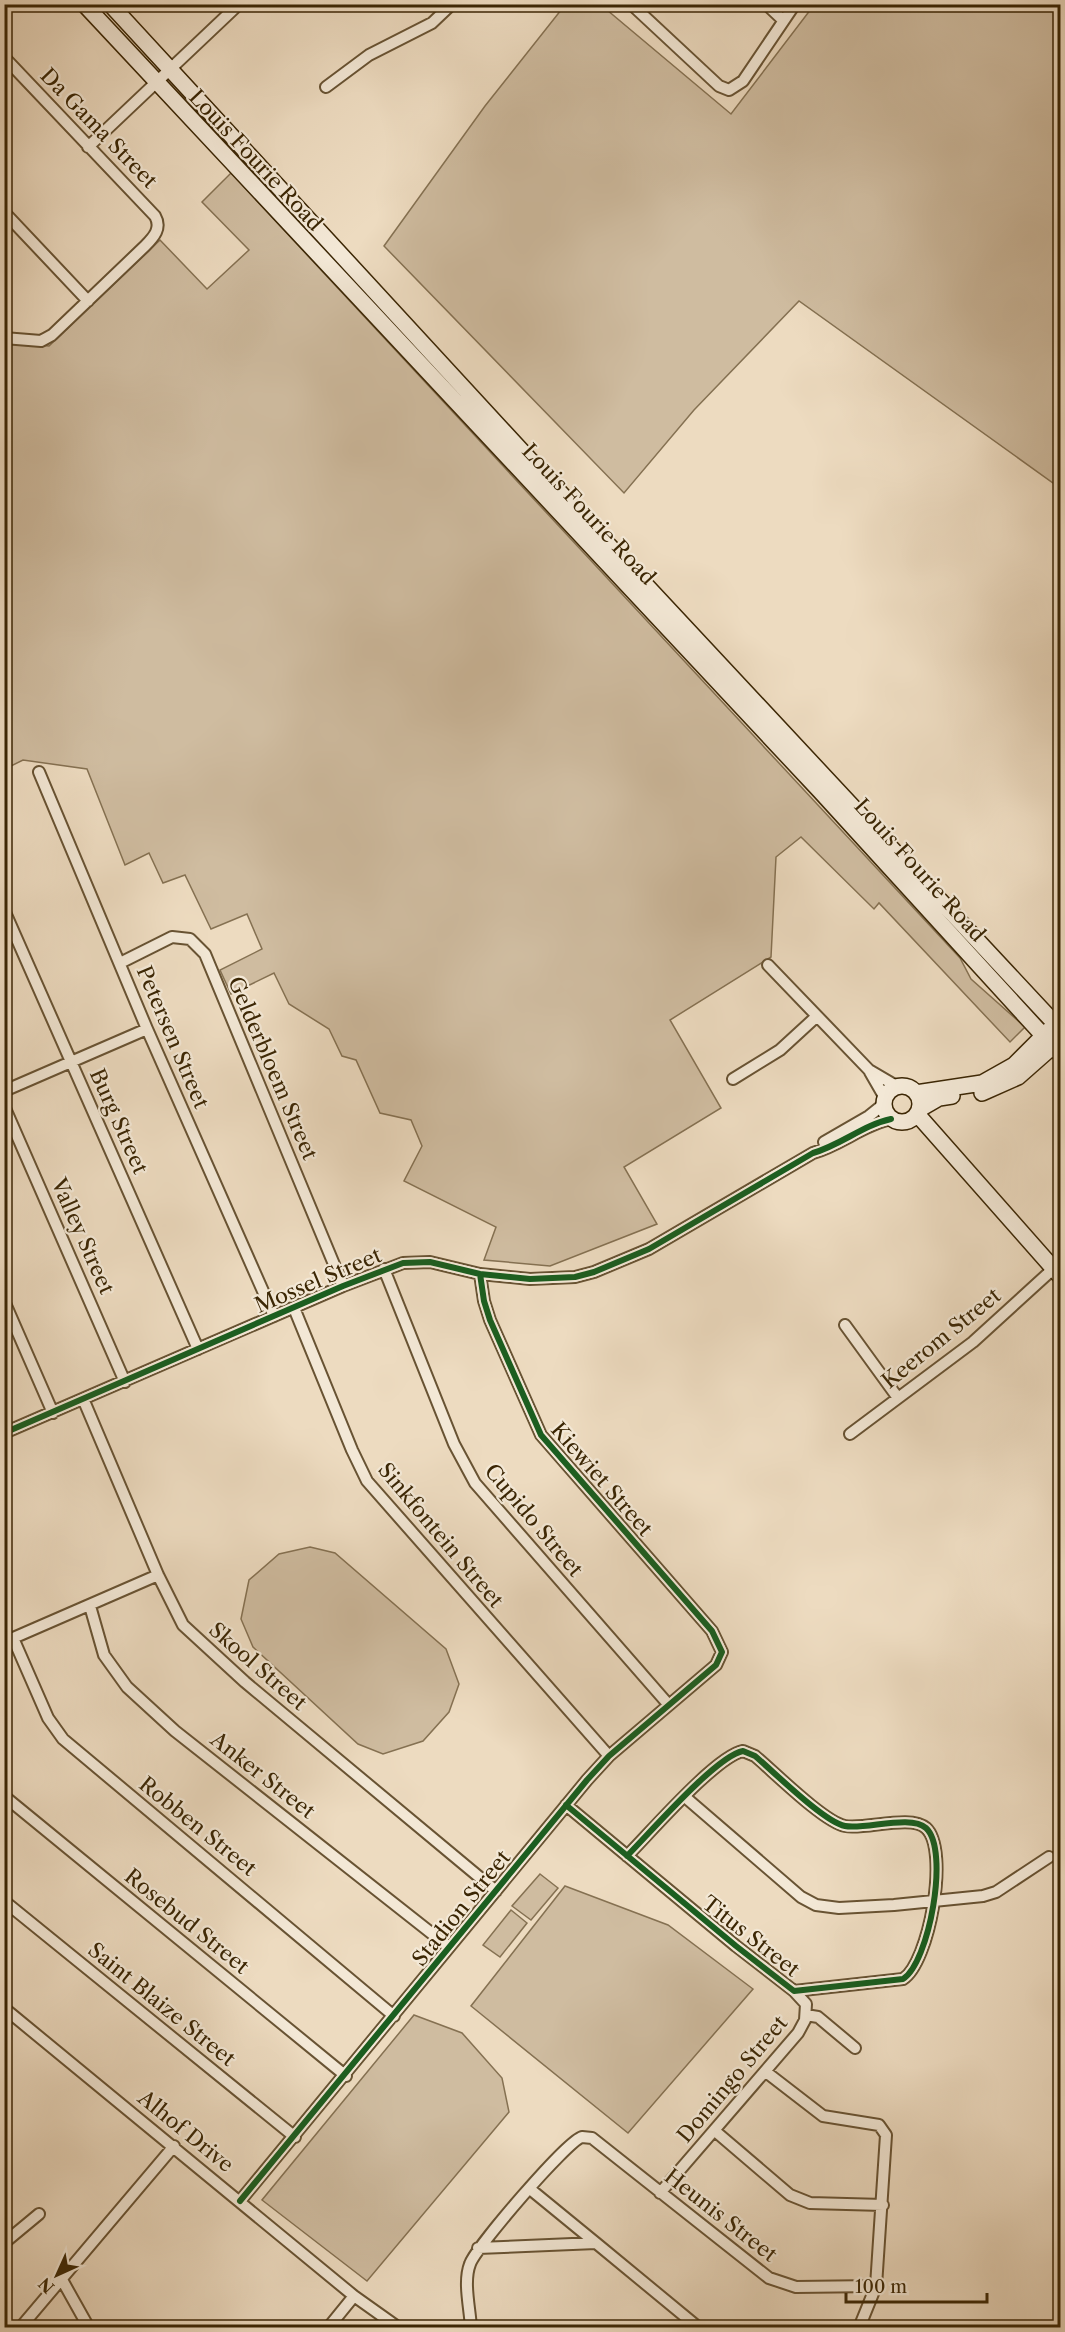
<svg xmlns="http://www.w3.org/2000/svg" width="1065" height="2332" viewBox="0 0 1065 2332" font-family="'Libre Caslon Text',serif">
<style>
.green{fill:#cfbca0;stroke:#857152;stroke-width:1.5}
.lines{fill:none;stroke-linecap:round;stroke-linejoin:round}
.street-casing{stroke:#685333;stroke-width:14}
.secondary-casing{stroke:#3b2604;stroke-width:18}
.street{stroke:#f3e8d6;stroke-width:10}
.secondary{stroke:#f3e8d6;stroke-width:15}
.cycleway-casing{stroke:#f3e8d6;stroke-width:10}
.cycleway{stroke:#1b5e20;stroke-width:6}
.labels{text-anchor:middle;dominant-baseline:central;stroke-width:4.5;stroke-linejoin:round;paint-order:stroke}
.street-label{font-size:21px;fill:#3b2604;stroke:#f3e8d6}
</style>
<rect width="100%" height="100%" fill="#eddbc0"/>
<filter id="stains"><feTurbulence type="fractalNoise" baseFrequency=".00333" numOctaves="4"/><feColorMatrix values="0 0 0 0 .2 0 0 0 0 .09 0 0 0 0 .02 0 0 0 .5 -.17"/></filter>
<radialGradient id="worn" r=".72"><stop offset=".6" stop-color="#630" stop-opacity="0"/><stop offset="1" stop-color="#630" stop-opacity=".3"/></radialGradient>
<path class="green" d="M565,5H601L731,114L814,5H1060V488L799,301L694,410L624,493L384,246L485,106Z
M231,173L960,958L971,979L1025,1027L1010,1042L879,903L874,909L801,837L776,857L771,957L670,1020L721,1108L624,1167L657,1224L550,1266L484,1260L496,1227L404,1181L422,1146L411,1120L380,1113L356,1060L342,1056L329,1029L289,1004L274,973L231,994L220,970L262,949L247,914L211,929L185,875L163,883L149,853L125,865L87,769L23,760L5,769V342L49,346L160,240L207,289L249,250L202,202Z
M310,1547L335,1553L446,1649L459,1684L449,1712L423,1741L383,1754L358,1744L253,1647L241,1619L249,1580L279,1554Z
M540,1874L558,1888L531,1920L512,1906Z
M565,1886L668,1925L753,1989L628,2133L471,2006Z
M511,1910L527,1923L500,1957L483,1945Z
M414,2015L462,2033L502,2078L509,2112L367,2281L262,2200Z"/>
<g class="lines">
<defs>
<path id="street" d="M631,4L719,86L729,90L743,81L795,4
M766,4L783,20
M4,57L155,216C162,228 154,237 145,246L52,335L41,341L4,338
M326,87L369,55L432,23L452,4
M88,147L239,4
M4,212L88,301
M39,772L147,1029L274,1316
M4,910L198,1349
M120,963L172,937L190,939L205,954L343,1286
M768,965L869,1070L898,1087
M870,1072L885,1098
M733,1079L780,1050L817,1016
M4,1091L147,1029
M4,1106L125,1382
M824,1142L869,1116L884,1104
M384,1269L454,1444L475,1483L668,1704
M4,1301L53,1413
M294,1308L352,1450L367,1481L609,1756
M845,1325L898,1398
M84,1401L158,1575L183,1625L245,1682L496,1891
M4,1433L343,1286L403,1263L430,1262L480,1274L530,1279L575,1277L594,1272L649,1249L813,1153C841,1145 863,1125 891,1119
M850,1434L973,1342L1053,1269
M90,1606L104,1655L127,1687L175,1731L449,1947
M13,1638L48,1718L63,1739L394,2016
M4,1642L158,1575
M4,1796L346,2076
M685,1797L801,1897L816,1905L839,1908L894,1905L983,1896L996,1892L1049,1857
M566,1805L736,1946L794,1991L903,1979C929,1963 950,1850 926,1828C911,1814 865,1830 845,1826C824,1822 774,1772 755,1756L743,1751C716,1756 649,1834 627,1856
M4,1901L295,2137
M4,2008L354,2296L399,2328
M806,2015L818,2017L855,2048
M766,2072L823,2116L879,2125L886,2135L876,2286L859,2328
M715,2131L790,2195L810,2203L883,2205
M530,2189L596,2243
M660,2193L798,2033L805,2020L806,2004L794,1991
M240,2201L587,1780L609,1756L716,1665L722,1652L712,1631L541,1435L490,1320L484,1301L480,1274
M4,2243L39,2214
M478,2248L596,2243L699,2328
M61,2278L89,2328
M20,2328L174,2146
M328,2328L354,2296
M471,2328C470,2308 463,2282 470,2264C476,2247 567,2141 582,2137L592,2138L769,2278L796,2287L876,2286"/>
<path id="secondary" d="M84,4L820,791L1060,1054
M110,4L589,524L1060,1029
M884 1104a18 18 0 1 1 36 0a18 18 0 1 1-36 0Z
M916,1093L982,1083L1014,1065L1049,1030
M982,1093L1018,1077L1060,1040
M920,1109L939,1098L952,1096
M917,1114L1060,1276"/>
</defs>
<use href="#street" class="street-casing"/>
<use href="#secondary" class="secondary-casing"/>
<use href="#street" class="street"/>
<use href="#secondary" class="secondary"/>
<defs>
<path id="cycleway" d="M4,1433L343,1286L403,1263L430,1262L480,1274L530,1279L575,1277L594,1272L649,1249L813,1153C841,1145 863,1125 891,1119
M566,1805L736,1946L794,1991L903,1979C929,1963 950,1850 926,1828C911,1814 865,1830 845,1826C824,1822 774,1772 755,1756L743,1751C716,1756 649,1834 627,1856
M240,2201L587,1780L609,1756L716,1665L722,1652L712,1631L541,1435L490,1320L484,1301L480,1274"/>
</defs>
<use href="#cycleway" class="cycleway-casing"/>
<use href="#cycleway" class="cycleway"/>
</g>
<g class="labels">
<g class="street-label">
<text transform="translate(99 128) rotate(46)">Da Gama Street</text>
<text transform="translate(256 160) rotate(47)">Louis Fourie Road</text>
<text transform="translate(589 514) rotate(47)">Louis Fourie Road</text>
<text transform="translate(920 870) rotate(48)">Louis Fourie Road</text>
<text transform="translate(173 1037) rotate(67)">Petersen Street</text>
<text transform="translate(273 1068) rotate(67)">Gelderbloem Street</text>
<text transform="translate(119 1121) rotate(66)">Burg Street</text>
<text transform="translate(83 1236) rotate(66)">Valley Street</text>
<text transform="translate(318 1280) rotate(-23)">Mossel Street</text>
<text transform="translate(941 1338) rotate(-39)">Keerom Street</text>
<text transform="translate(602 1479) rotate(49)">Kiewiet Street</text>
<text transform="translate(534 1520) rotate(50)">Cupido Street</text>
<text transform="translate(441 1535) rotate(50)">Sinkfontein Street</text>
<text transform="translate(258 1666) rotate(41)">Skool Street</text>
<text transform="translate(263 1775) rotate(38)">Anker Street</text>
<text transform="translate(198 1826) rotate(39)">Robben Street</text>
<text transform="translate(461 1908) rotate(-51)">Stadion Street</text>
<text transform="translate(187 1921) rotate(39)">Rosebud Street</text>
<text transform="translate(751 1936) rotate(38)">Titus Street</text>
<text transform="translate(162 2004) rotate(39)">Saint Blaize Street</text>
<text transform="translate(732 2079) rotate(-50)">Domingo Street</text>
<text transform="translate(186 2131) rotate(39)">Alhof Drive</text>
<text transform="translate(721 2215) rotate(38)">Heunis Street</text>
</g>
</g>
<rect width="1065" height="2332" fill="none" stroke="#eddbc0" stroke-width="24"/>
<rect x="6" y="6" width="1053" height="2320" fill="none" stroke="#3b2604" stroke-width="3"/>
<rect x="12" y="12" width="1041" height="2308" fill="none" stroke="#3b2604" stroke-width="1.5"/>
<g transform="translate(57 2275) rotate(225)" stroke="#f3e8d6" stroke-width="4.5" paint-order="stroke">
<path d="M0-4.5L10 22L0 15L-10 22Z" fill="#3b2604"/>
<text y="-9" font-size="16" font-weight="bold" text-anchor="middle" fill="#3b2604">N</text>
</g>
<path d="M846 2293v9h141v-9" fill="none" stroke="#3b2604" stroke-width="3"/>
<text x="855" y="2293" font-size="18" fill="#3b2604" stroke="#f3e8d6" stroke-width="4.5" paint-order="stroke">100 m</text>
<rect width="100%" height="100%" filter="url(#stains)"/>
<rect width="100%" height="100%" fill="url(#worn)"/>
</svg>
